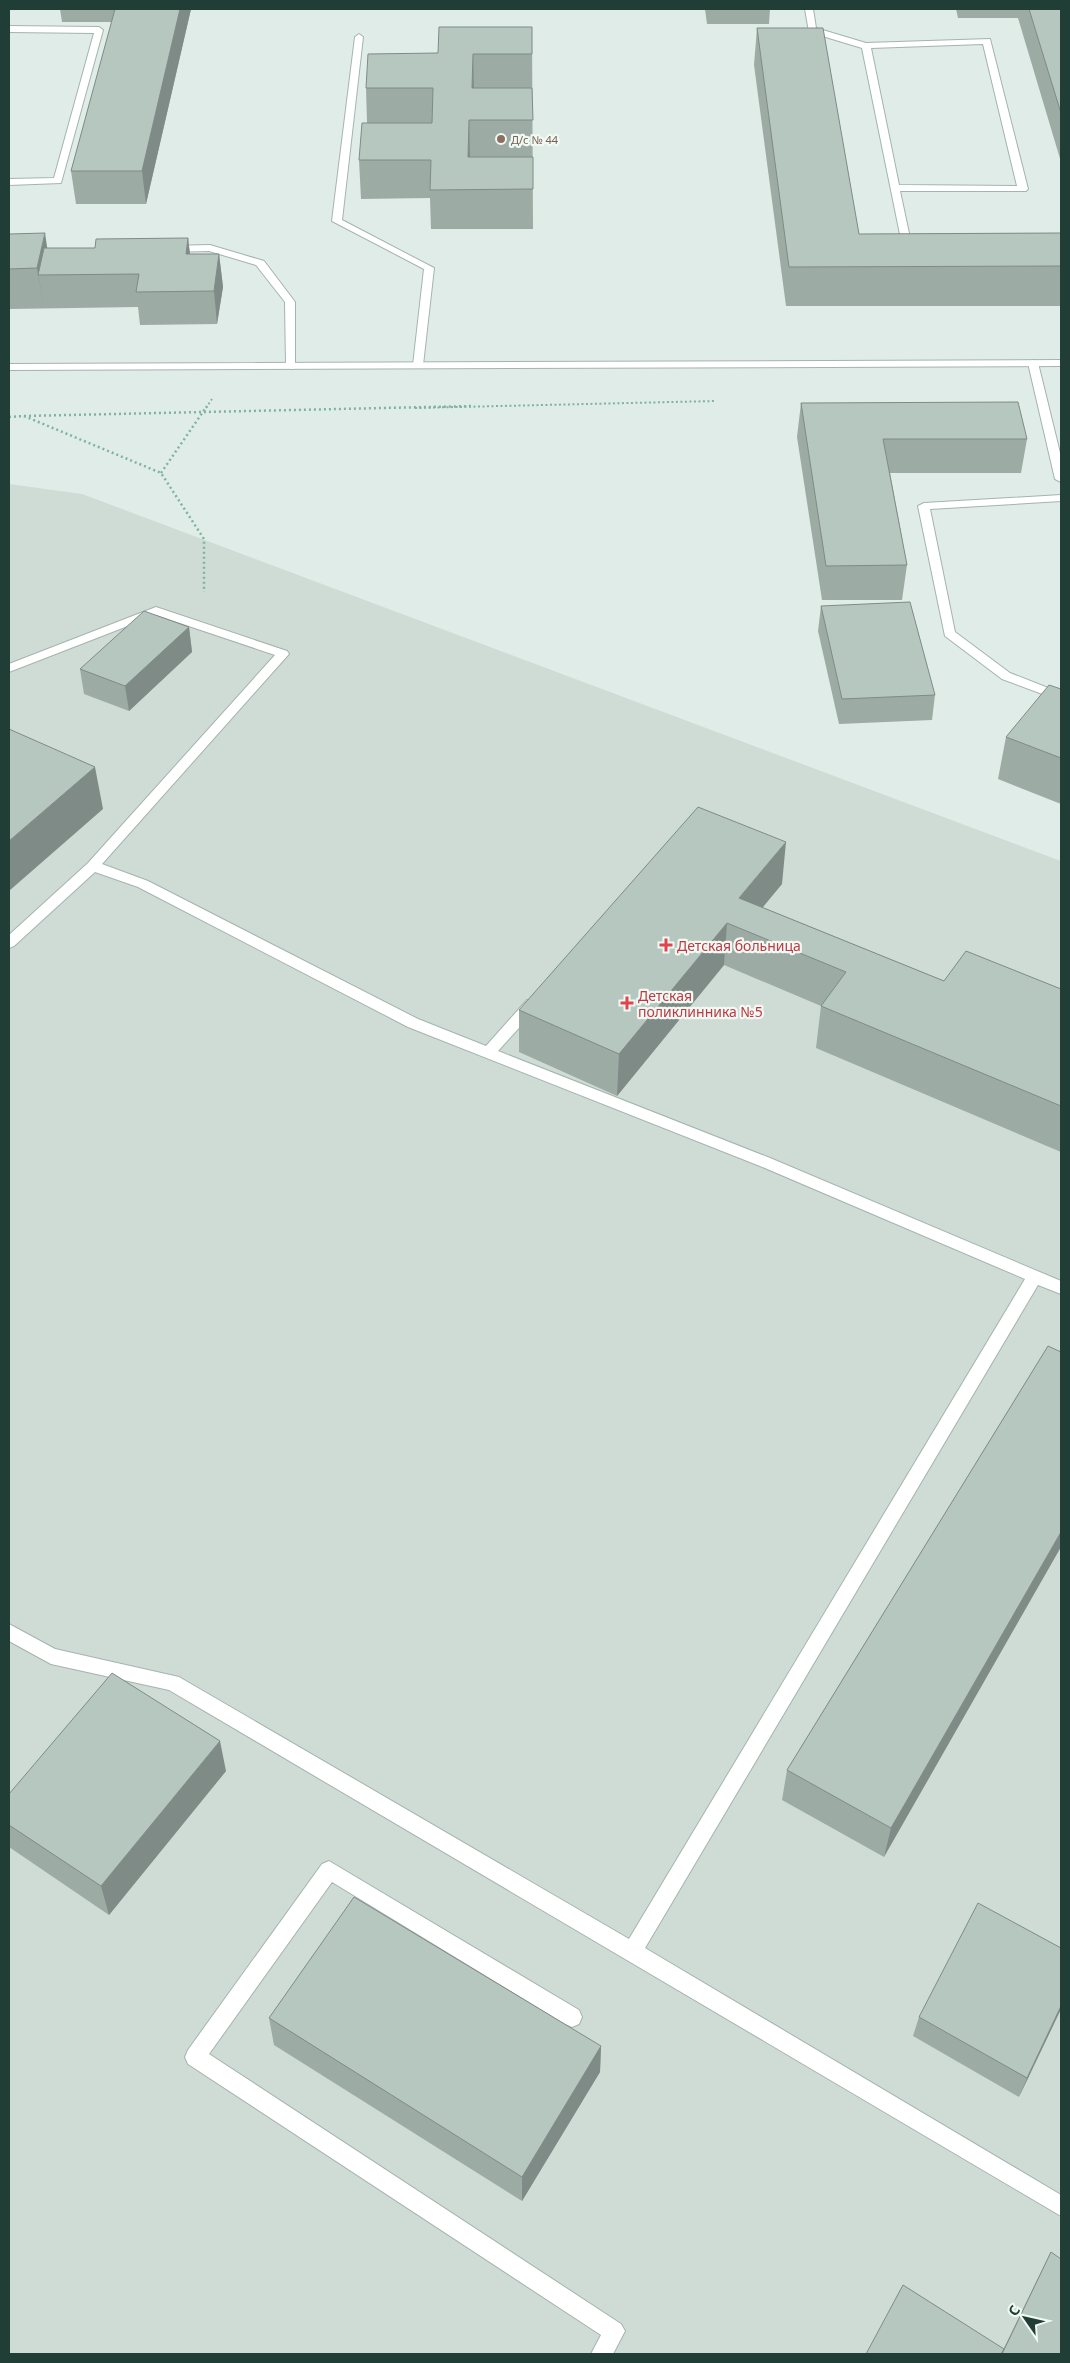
<svg xmlns="http://www.w3.org/2000/svg" width="1070" height="2363" viewBox="0 0 1070 2363" font-family="'Noto Sans',sans-serif">
<style>
.built{fill:#cfdcd6}
.lines{fill:none;stroke-linecap:round;stroke-linejoin:round}
.service-casing{stroke:#a3b4ae;stroke-width:2}
.minor-casing{stroke:#a3b4ae;stroke-width:2}
.path-far1{stroke:#7eb3a2;stroke-width:2;stroke-dasharray:2 2.5;stroke-linecap:butt}
.path{stroke:#7eb3a2;stroke-width:2.5;stroke-dasharray:2 3;stroke-linecap:butt}
.service{fill:#fff;fill-rule:evenodd}
.minor{fill:#fff;fill-rule:evenodd}
.wall{fill:#9daba5}
.shaded-wall{fill:#7f8b86}
.building{fill:#b6c7c0;stroke:#7f8b86}
.education-dot{fill:#8d6e63;stroke:#f1f9f5;stroke-width:2}
.health-dot{fill:#e0444e;stroke:#f1f9f5;stroke-width:2}
.labels{text-anchor:middle;dominant-baseline:central;stroke-width:4.5;stroke-linejoin:round;paint-order:stroke}
.far-education-label{font-size:11px;fill:#785e54;stroke:#f1f9f5;text-anchor:start}
.health-label{font-size:14px;fill:#be3a42;stroke:#f1f9f5;text-anchor:start}
</style>
<rect width="100%" height="100%" fill="#e0ece7"/>
<path class="built" d="M9,484L82,494L1061,861V2354H9Z"/>
<g class="lines">
<defs>
<path id="service" d="M805,9H813L816,28L866,43L990,39L1028,189L1026,191H900L913,252L912,254H904L862,48L809,32ZM983,44L1017,186L899,185L871,48Z
M9,26L99,27L103,30L61,183L9,185V179L54,178L94,33L9,32Z
M359,34L363,37L342,220L434,268L423,365L418,368L413,365L424,269L332,221L355,37Z
M210,245L264,261L295,302V368L291,369L286,366L285,302L256,265L209,251L169,252L164,249L169,246Z
M1033,360L1038,363L1061,457V482L1055,479L1028,363Z
M1061,495V501L930,509L955,632L1010,673L1061,693V701L1002,679L945,636L918,506L924,503Z
M156,607L287,651L289,654L102,864L148,881L418,1019L486,1046L527,1000H537L539,1004L537,1008L498,1051L770,1158L1061,1281V1294L1038,1285L645,1948L1061,2195V2216L169,1690L51,1664L9,1641V1624L55,1649L179,1677L629,1939L1025,1279L760,1166L408,1027L138,887L95,872L14,946L9,948V935L88,863L275,655L156,615L9,672V664Z
M329,1861L579,2010L582,2017L579,2024L572,2027L565,2024L332,1882L209,2054L621,2324L625,2331L613,2354H591L601,2335L188,2064L185,2057L188,2050L322,1864Z"/>
<path id="minor" d="M1061,360V366L9,370V364Z"/>
</defs>
<use href="#service" class="service-casing"/>
<use href="#minor" class="minor-casing"/>
<path class="path-far1" d="M206,408L212,399
M415,408L715,401"/>
<path class="path" d="M24,416L473,406
M9,417L24,416L161,473L204,539V592
M161,473L207,406"/>
<use href="#service" class="service"/>
<use href="#minor" class="minor"/>
</g>
<path class="wall" d="M60,9H191L146,204H76L71,171L112,22H62Z
M705,9H770L769,24H707Z
M956,9H1061V162L1018,18H958Z
M532,27L533,229H431L430,198L361,199L359,160L367,123L366,88Z
M757,28L859,234L1061,233V306H786L754,65Z
M9,234L47,248H95L188,238L190,254H219L223,287L217,324L140,325L138,307L9,309Z
M801,403L1027,439L1021,473H890L907,565L902,600H822L797,437Z
M821,606L935,695L932,720L839,724L818,631Z
M189,627L192,652L129,711L84,694L80,669Z
M1061,689V804L998,779L1006,737Z
M782,884L762,907L944,981L1061,989V1152L816,1048L821,1006L724,965L617,1096L519,1052V1010Z
M1048,1346L884,1857L782,1800L787,1770Z
M226,1771L109,1915L9,1847V1794Z
M1061,1948V2009L1019,2097L913,2036L919,2017Z
M269,2018L601,2046L600,2072L522,2201L274,2045Z
M1051,2252L1061,2354H1001L1037,2280Z"/>
<path class="shaded-wall" d="M180,9H191L146,204L142,171Z
M473,54L474,92L472,88Z
M469,120L470,158L468,157Z
M45,233L51,273L38,275L44,308L37,268Z
M188,238L192,271L186,254Z
M219,254L223,287L217,324L214,291Z
M189,627L192,652L129,711L125,686Z
M95,767L103,809L9,891V841Z
M786,842L782,884L744,930L739,898Z
M727,923L724,965L617,1096L619,1054Z
M1061,1532V1547L884,1857L891,1828Z
M220,1741L226,1771L109,1915L101,1886Z
M1061,2006V2009L1019,2097L1027,2078Z
M601,2046L600,2072L522,2201V2177Z"/>
<path class="building" d="M115,9H180L142,171H71Z
M1029,9H1061V113Z
M439,27H532V54H473L472,88H532L533,120H469L468,157H533V189L430,190L431,160H359L362,123H432L433,88H366L368,54L438,53Z
M757,28H823L859,234L1061,233V266L789,267Z
M45,233L37,268L9,269V234Z
M188,238L186,254H219L214,291L136,292L139,274L38,275L44,248H95L96,239Z
M1018,402L1027,439H883L907,565L826,566L801,403Z
M910,602L935,695L842,699L821,606Z
M144,611L189,627L125,686L80,669Z
M1049,685L1061,689V758L1006,737Z
M9,729L95,767L9,841Z
M698,807L786,842L739,898L944,981L966,951L1061,989V1106L821,1006L846,972L727,923L619,1054L519,1010Z
M1048,1346L1061,1352V1532L891,1828L787,1770Z
M112,1673L220,1741L101,1886L9,1825V1794Z
M354,1897L601,2046L522,2177L269,2018Z
M978,1903L1061,1948V2006L1027,2078L919,2017Z
M1051,2252L1061,2259V2354H1002Z
M903,2285L1004,2349L1001,2354H866Z"/>
<circle class="education-dot" cx="501" cy="139" r="5"/>
<g class="health-dot">
<path d="M663.5 937.5h5v5h5v5h-5v5h-5v-5h-5v-5h5z"/>
<path d="M624.5 995.5h5v5h5v5h-5v5h-5v-5h-5v-5h5z"/>
</g>
<g class="labels">
<g class="far-education-label">
<text x="511" y="139">Д/с № 44</text>
</g>
<g class="health-label">
<text x="677" y="945">Детская больница</text>
<text x="638" y="995">Детская<tspan x="638" dy="16">поликлинника №5</tspan></text>
</g>
</g>
<rect width="1070" height="2363" fill="none" stroke="#203e36" stroke-width="20"/>
<g transform="translate(1025 2318) rotate(304)" stroke="#f1f9f5" stroke-width="4" paint-order="stroke">
<path d="M0-4L9 19L0 12L-9 19Z" fill="#203e36"/>
<text y="-8" font-size="14" font-weight="bold" text-anchor="middle" fill="#203e36">С</text>
</g>
</svg>
